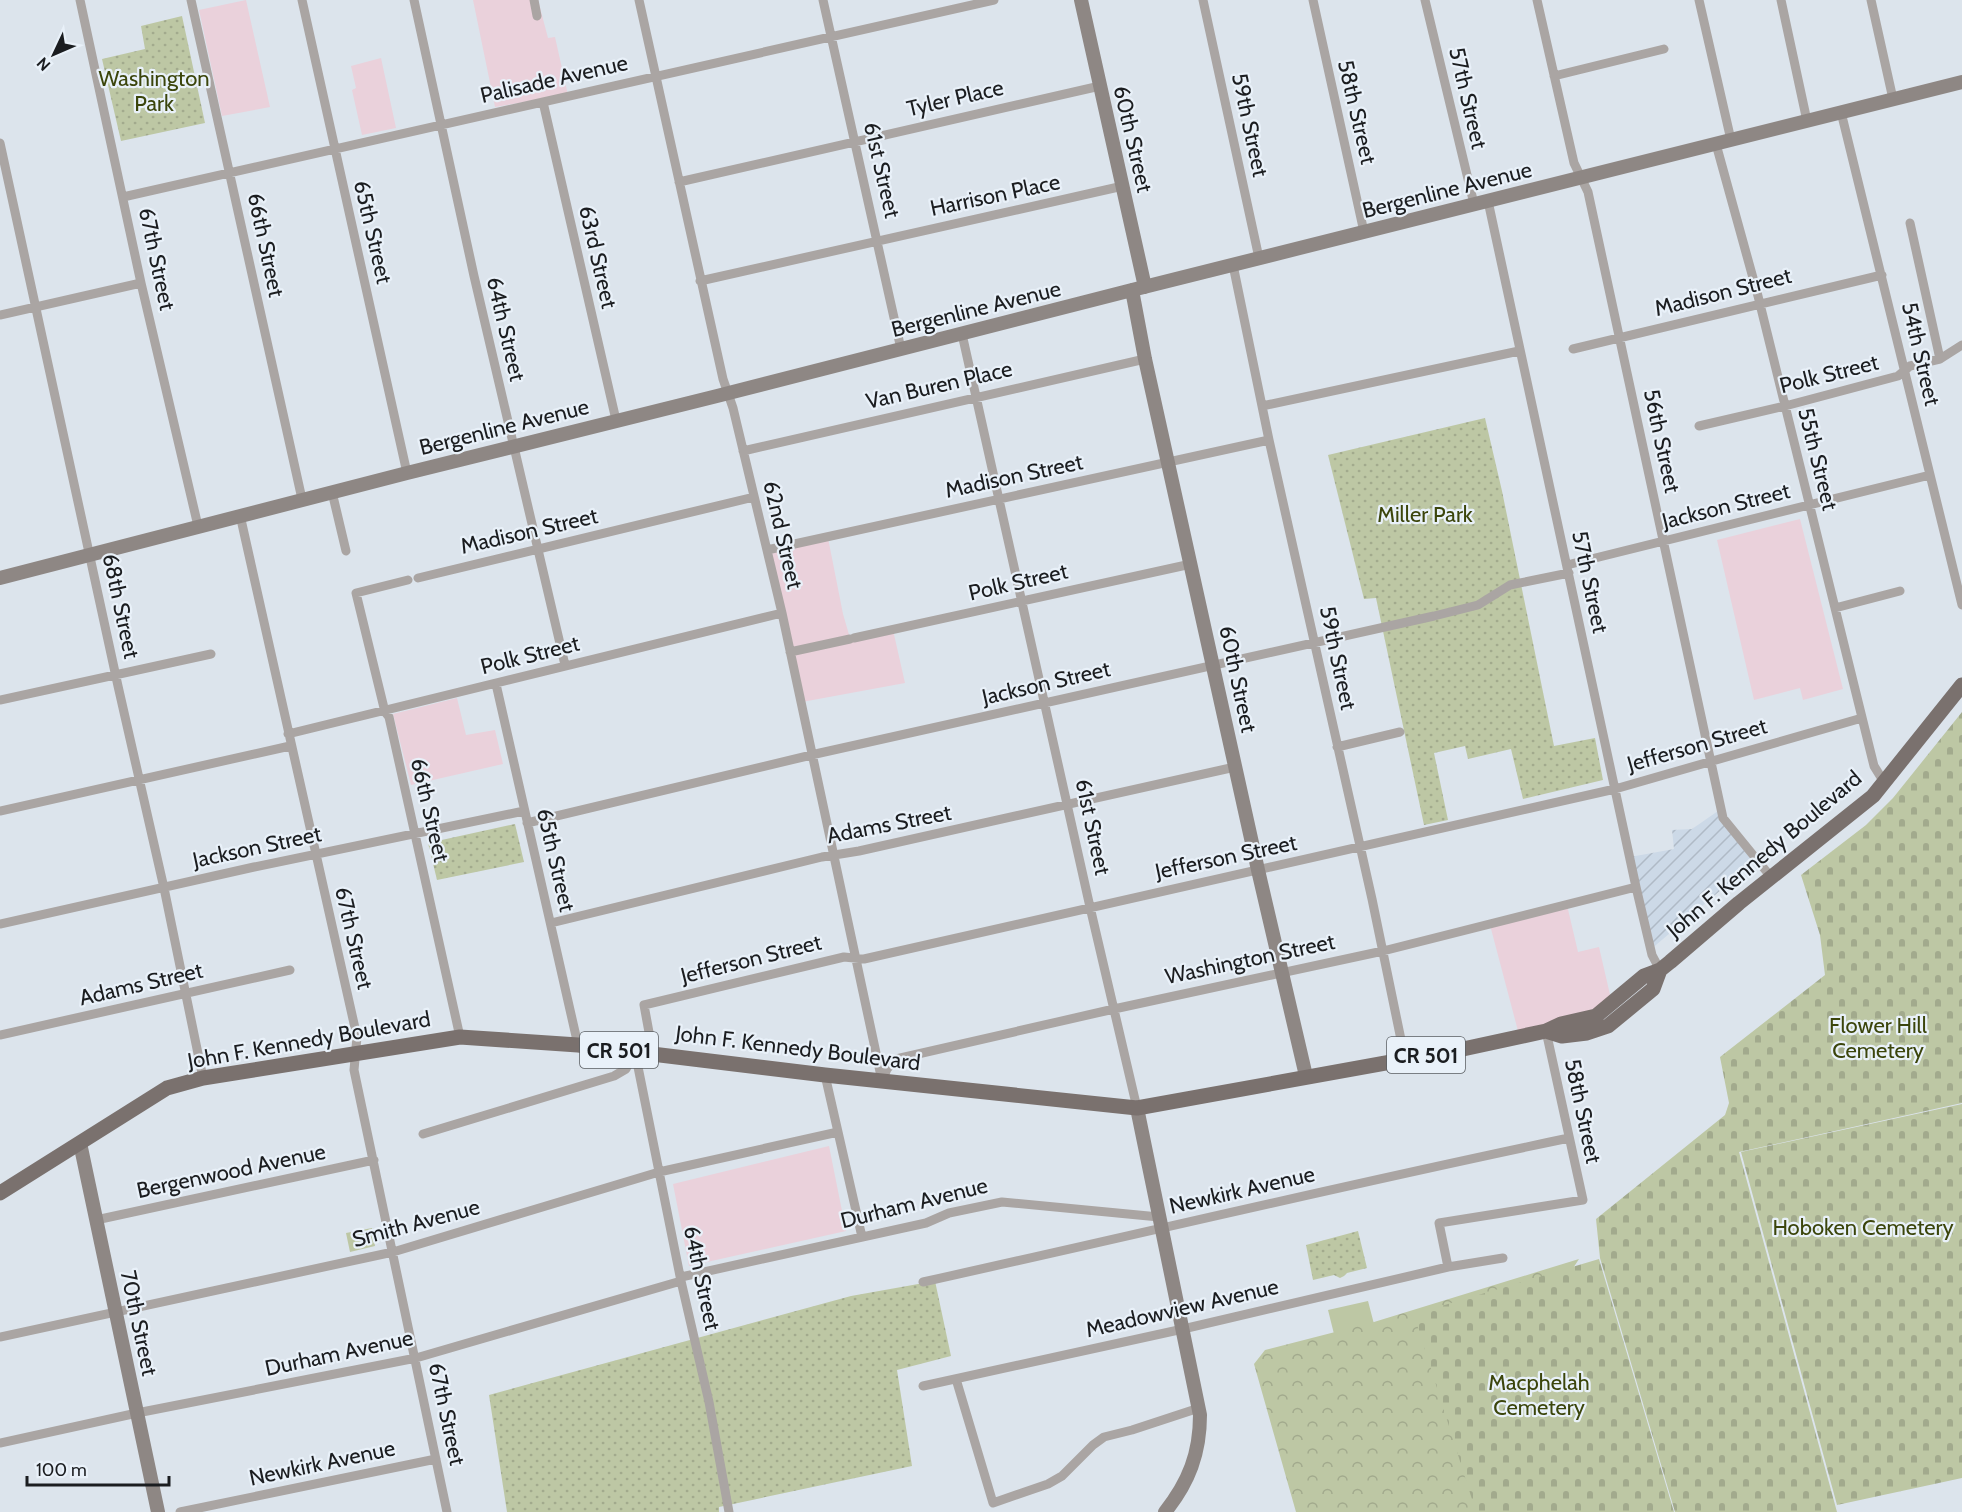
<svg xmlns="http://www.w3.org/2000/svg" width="1962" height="1512" viewBox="0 0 1962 1512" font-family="Cabin,sans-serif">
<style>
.industrial{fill:url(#industrial-furrows)}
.education{fill:#ead1db}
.grass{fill:#bdc7a4}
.forest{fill:url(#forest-crowns)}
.cemetery{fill:url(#cemetery-stones)}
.park{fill:url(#park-dots)}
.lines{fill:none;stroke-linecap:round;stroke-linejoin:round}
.street{stroke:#aaa5a3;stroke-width:9}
.secondary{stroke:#8e8784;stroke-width:14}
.primary{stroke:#7a716e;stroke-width:15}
.labels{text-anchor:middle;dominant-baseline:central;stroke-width:4.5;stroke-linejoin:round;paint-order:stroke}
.shield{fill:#e9f1f9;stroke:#595d61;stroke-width:1.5}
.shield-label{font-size:21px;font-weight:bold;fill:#1b1d20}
.park-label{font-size:22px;fill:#3b450b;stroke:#e9f1f9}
.street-label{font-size:22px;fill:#1b1d20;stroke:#e9f1f9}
</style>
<defs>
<pattern id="industrial-furrows" width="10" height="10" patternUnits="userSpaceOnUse" patternTransform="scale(1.5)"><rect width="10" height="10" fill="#ccd9e7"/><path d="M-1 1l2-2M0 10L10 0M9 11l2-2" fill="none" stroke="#afbac6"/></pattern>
<pattern id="forest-crowns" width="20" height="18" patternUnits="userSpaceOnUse" patternTransform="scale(1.5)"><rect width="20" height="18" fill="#bdc7a4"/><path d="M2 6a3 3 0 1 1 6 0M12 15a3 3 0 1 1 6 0" fill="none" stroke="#a2aa8d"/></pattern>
<pattern id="cemetery-stones" width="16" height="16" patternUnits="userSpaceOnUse" patternTransform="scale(1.5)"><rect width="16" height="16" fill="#bdc7a4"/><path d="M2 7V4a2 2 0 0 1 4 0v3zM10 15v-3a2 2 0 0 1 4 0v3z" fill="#a2aa8d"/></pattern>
<pattern id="park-dots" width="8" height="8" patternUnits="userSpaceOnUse" patternTransform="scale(1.5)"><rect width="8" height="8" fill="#bdc7a4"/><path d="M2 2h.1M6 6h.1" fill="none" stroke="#a2aa8d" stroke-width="1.8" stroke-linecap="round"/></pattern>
</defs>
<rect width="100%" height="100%" fill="#dce4ec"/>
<path class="industrial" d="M1718,811L1760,857L1650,950L1630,857L1674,849L1672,830L1692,829Z"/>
<path class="education" d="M246,0L270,107L222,116L199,10Z
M473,0H538L548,38L555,37L568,95L495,107Z
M381,58L396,128L362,135L352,90L356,88L351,66Z
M1800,519L1843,689L1803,700L1800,688L1754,700L1717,540Z
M828,538L843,614L850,638L791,651L768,552Z
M893,630L905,683L802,702L792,653Z
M457,698L466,735L495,730L503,764L411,785L393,714Z
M1567,905L1578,952L1599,947L1611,999L1593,1013L1518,1031L1490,925Z
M829,1146L846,1231L689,1266L673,1184Z"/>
<path class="grass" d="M372,1228L375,1246L350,1252L346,1233Z
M1368,1301L1374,1324L1334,1334L1328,1310Z"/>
<path class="forest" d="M1579,1259L1461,1440L1481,1512H1296L1254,1364L1265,1350L1374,1322Z"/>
<path class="cemetery" d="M1962,712V1103L1739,1152L1837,1512H1675L1600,1258L1596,1219L1725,1115L1729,1103L1720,1057L1825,975L1820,935L1801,875L1866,825L1893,798Z
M1962,1104V1478L1837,1505L1741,1152Z
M1599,1259L1674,1512H1476L1415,1318L1419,1317L1418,1313Z"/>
<path class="park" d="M182,16L205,123L121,141L102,59L145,49L141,26Z
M1485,418L1502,491L1554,746L1595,738L1603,780L1523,799L1511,749L1468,759L1465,746L1434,753L1448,820L1424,825L1376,598L1364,599L1328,455Z
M515,824L524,862L437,880L428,843Z
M1358,1231L1367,1268L1347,1273L1344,1276L1340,1278L1334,1275L1313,1280L1306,1245Z
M935,1281L951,1356L897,1370L912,1466L719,1507V1512H507L489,1395L851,1296Z"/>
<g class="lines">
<path class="street" d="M80,0L141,283L198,526
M191,0L302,499
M302,0L407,473
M414,0L474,276L565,665
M534,0L537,16
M639,0L723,379L733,408L782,613L882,1081
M823,0L901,349
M1203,0L1259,258
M1313,0L1364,232
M1425,0L1474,204
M1537,0L1574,163L1588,192L1723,818L1771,877
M1699,0L1731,140
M1781,0L1807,121
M1871,0L1893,99
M1554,76L1664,49
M543,102L616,420
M1841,112L1962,605
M0,143L118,686L164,888L203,1078
M1716,144L1758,296L1874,766L1884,782
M679,182L1100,86
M123,197L994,0
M1488,201L1636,887L1652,955L1660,970
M1910,223L1940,359
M1233,265L1269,440L1372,899L1405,1059
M700,281L1123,186
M0,315L141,283
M962,334L1090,907L1137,1108
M1573,349L1882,275
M1262,406L1519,351
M1699,426L1785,406L1898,376L1910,366L1940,359L1962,345
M743,451L1145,359
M332,492L346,551
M240,515L357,1037L354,1070L447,1512
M767,550L1269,440
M1567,565L1930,475
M418,578L754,497
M408,580L356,593L385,712L389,717L460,1037
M1835,608L1900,591
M854,638L1191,564
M790,652L850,639
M496,684L578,1045
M0,700L211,654
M288,734L782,613
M1337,747L1400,732
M0,811L290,746
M527,823L820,753L1434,616L1478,605L1510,585L1569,573
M551,923L822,857L859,851L1235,767
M0,924L254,867L524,811
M0,1035L290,970
M635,1052L681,1281L709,1402L729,1512
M653,1054L644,1005L844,957L864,959L1615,789L1862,718
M825,1075L862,1237
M882,1081L887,1069L896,1059L1114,1009L1383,951L1636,887
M423,1134L614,1076L626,1069L635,1052
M96,1220L374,1160
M1448,1267L1439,1223L1583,1200L1546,1031
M681,1277L926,1223L949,1213L1002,1202L1159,1217
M923,1282C1139,1234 1353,1183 1569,1138
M0,1337L393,1252L659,1172L838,1132
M956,1379L993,1503L1048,1484L1062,1476L1093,1445L1104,1437L1132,1430L1199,1408
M923,1386L1183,1329L1448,1267L1503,1258
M0,1443L137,1413L416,1358L681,1281
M180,1512L436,1459"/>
<path class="secondary" d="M1081,0L1145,287
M1132,290L1145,359L1258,870L1306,1076
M0,578L407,473L717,396L1132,290L1962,82
M1137,1108L1200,1415C1200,1453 1189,1482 1165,1512
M80,1143L158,1512"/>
<path class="primary" d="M1546,1031L1562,1036L1587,1033L1608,1026L1653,989L1660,970
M0,1193L167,1088L203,1078L460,1037L578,1045L825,1075L1137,1108L1463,1049L1546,1031L1561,1024L1596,1016L1644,976L1660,970L1670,962L1739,903L1873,796L1962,685"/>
</g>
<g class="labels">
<g class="shield">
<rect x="580" y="1032" width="78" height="36" rx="4.5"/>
<rect x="1387" y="1037" width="78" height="36" rx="4.5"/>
</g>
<g class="shield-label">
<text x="619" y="1050">CR 501</text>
<text x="1426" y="1055">CR 501</text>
</g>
<g class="park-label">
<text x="154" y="78">Washington<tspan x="154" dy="25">Park</tspan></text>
<text x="1425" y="514">Miller Park</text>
<text x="1878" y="1025">Flower Hill<tspan x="1878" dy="25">Cemetery</tspan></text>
<text x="1863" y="1227">Hoboken Cemetery</text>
<text x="1539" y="1382">Macphelah<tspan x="1539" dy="25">Cemetery</tspan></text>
</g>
<g class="street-label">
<text transform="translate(554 79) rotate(-13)">Palisade Avenue</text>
<text transform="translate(955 98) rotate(-13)">Tyler Place</text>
<text transform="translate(1468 98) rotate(77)">57th Street</text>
<text transform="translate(1357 112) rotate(77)">58th Street</text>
<text transform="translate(1250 125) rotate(78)">59th Street</text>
<text transform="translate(1133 139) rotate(77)">60th Street</text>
<text transform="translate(882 170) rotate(77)">61st Street</text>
<text transform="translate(1447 190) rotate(-14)">Bergenline Avenue</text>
<text transform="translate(995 195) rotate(-12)">Harrison Place</text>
<text transform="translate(373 232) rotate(77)">65th Street</text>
<text transform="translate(266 245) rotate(78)">66th Street</text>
<text transform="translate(598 257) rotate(77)">63rd Street</text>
<text transform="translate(157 259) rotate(78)">67th Street</text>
<text transform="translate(1723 292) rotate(-14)">Madison Street</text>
<text transform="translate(976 309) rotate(-14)">Bergenline Avenue</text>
<text transform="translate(506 329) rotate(77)">64th Street</text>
<text transform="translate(1921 354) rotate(77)">54th Street</text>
<text transform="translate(1829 374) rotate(-14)">Polk Street</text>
<text transform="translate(939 385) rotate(-13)">Van Buren Place</text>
<text transform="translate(504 427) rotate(-14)">Bergenline Avenue</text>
<text transform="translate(1662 441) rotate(78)">56th Street</text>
<text transform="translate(1818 459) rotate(76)">55th Street</text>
<text transform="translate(1014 476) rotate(-12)">Madison Street</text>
<text transform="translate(1726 506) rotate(-14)">Jackson Street</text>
<text transform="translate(529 531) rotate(-13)">Madison Street</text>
<text transform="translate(783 535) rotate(77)">62nd Street</text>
<text transform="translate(1018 582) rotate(-13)">Polk Street</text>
<text transform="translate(1590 582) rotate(78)">57th Street</text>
<text transform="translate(121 606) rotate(78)">68th Street</text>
<text transform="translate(530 655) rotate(-14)">Polk Street</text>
<text transform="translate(1338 658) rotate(78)">59th Street</text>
<text transform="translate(1238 679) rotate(78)">60th Street</text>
<text transform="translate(1046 683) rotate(-13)">Jackson Street</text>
<text transform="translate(1697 745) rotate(-16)">Jefferson Street</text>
<text transform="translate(430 810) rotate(77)">66th Street</text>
<text transform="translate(889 824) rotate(-11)">Adams Street</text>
<text transform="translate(1093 827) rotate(78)">61st Street</text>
<text transform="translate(257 847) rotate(-12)">Jackson Street</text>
<text transform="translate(1764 854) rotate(-40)">John F. Kennedy Boulevard</text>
<text transform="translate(1226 857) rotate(-12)">Jefferson Street</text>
<text transform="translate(556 860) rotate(77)">65th Street</text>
<text transform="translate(354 938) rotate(77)">67th Street</text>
<text transform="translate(751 959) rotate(-14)">Jefferson Street</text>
<text transform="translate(1250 959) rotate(-12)">Washington Street</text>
<text transform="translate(141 984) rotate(-13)">Adams Street</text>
<text transform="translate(309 1040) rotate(-10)">John F. Kennedy Boulevard</text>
<text transform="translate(798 1048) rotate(7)">John F. Kennedy Boulevard</text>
<text transform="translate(1583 1111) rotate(78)">58th Street</text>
<text transform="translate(231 1171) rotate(-12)">Bergenwood Avenue</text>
<text transform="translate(1242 1190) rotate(-13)">Newkirk Avenue</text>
<text transform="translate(914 1203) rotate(-14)">Durham Avenue</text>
<text transform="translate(416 1223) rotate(-15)">Smith Avenue</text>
<text transform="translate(702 1278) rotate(78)">64th Street</text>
<text transform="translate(1182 1308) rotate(-13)">Meadowview Avenue</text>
<text transform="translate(139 1323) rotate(78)">70th Street</text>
<text transform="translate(339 1353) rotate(-12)">Durham Avenue</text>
<text transform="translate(447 1414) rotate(78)">67th Street</text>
<text transform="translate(322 1463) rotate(-12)">Newkirk Avenue</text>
</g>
</g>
<g transform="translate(54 54) rotate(226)" stroke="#e9f1f9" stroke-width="4.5" paint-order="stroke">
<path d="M0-4.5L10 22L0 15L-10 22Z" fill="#1b1d20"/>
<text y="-9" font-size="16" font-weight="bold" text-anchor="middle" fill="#1b1d20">N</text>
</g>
<path d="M27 1476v9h142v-9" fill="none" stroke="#1b1d20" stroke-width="3"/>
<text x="36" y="1476" font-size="18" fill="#1b1d20" stroke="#e9f1f9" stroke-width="4.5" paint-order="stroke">100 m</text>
</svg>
